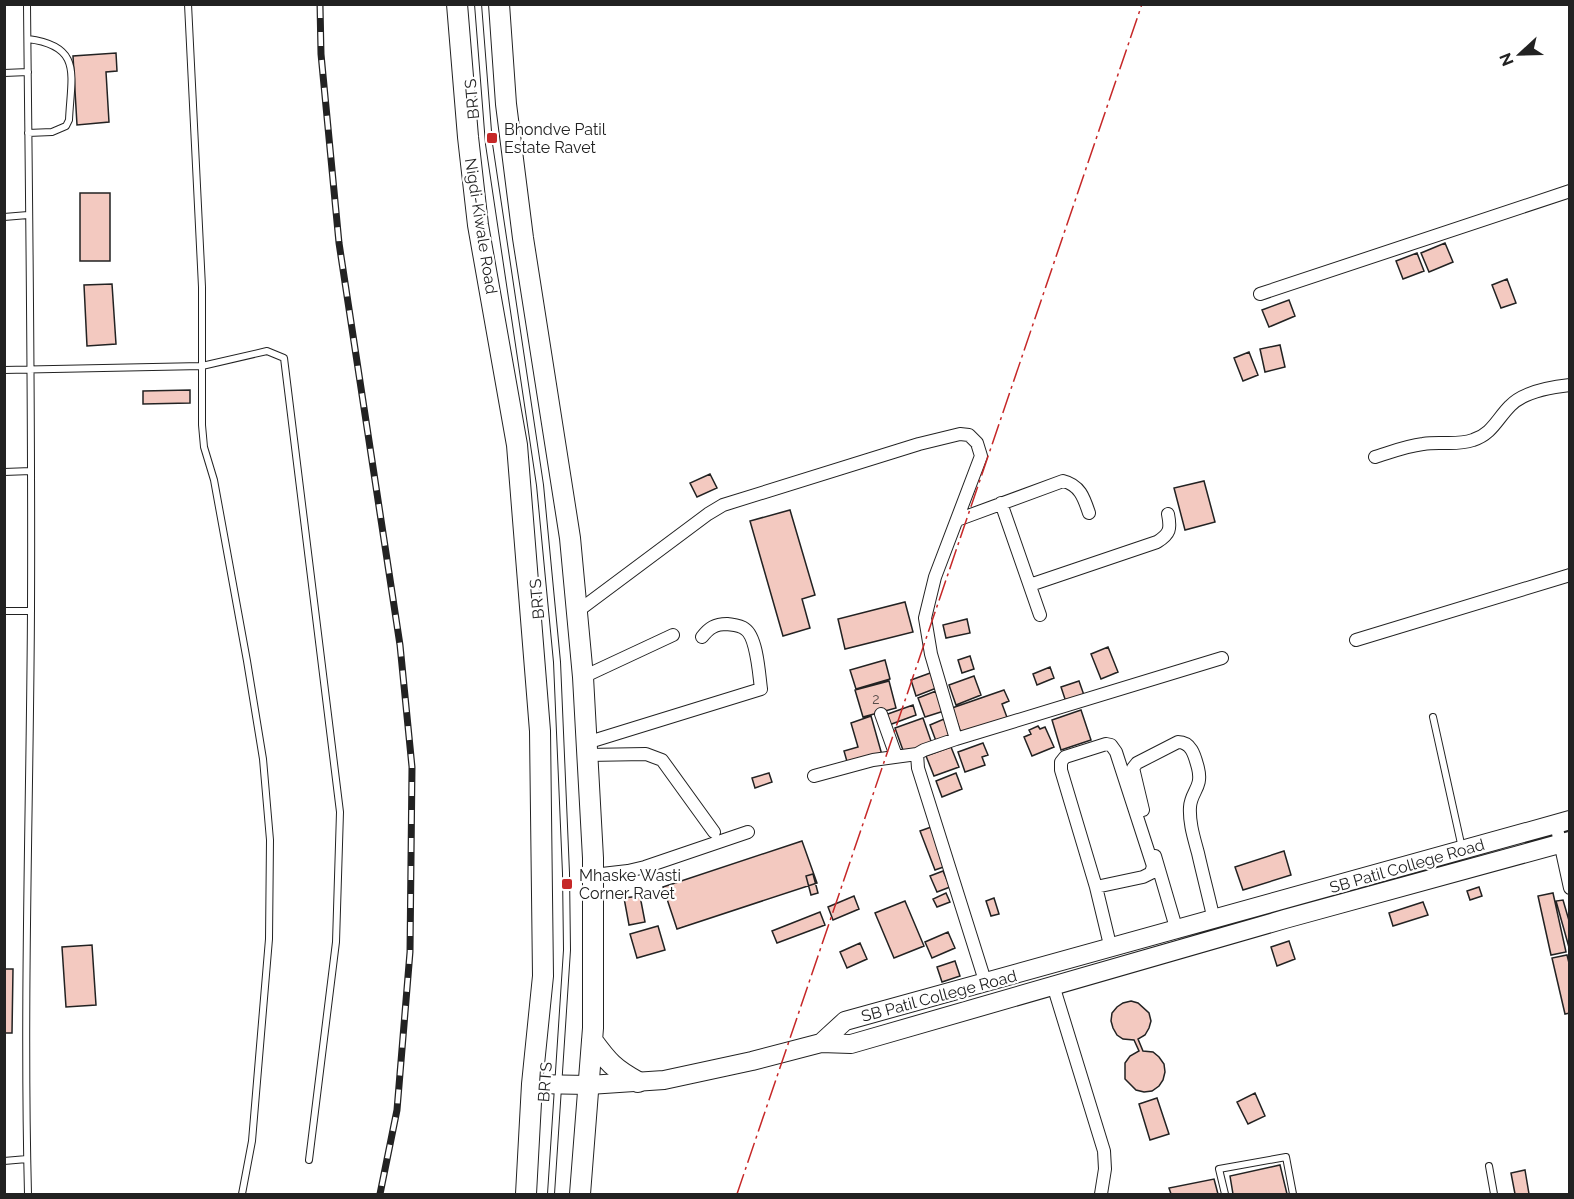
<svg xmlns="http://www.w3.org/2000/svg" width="1574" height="1199" viewBox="0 0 1574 1199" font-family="Raleway,sans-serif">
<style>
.building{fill:#f3c9c0;stroke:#222;stroke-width:1.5}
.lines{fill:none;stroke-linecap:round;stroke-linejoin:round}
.lane-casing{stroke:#222;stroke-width:8}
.street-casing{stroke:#222;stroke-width:14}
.secondary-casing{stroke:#222;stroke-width:20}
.primary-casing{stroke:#222;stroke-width:22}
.lane{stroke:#fff;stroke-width:6}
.street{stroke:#fff;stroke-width:12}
.secondary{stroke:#fff;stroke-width:18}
.primary{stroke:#fff;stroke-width:20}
.rail-casing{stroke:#222;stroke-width:7}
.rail{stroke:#fff;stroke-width:4.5;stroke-dasharray:14;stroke-linecap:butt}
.power{stroke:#c62828;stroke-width:1.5;stroke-dasharray:21 4.5 3 4.5;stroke-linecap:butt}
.poi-dot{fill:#c62828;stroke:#fff;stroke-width:2}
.labels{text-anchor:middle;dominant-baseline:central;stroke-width:4.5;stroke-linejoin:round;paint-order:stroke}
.number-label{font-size:14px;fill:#564c4a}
.street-label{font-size:16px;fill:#222;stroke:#fff}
.poi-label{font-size:16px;fill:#222;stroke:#fff;text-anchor:start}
</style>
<rect width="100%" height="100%" fill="#fff"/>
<path class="building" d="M116,53L117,71L106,72L109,122L77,125L73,56Z
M80,193H110V261H80Z
M1445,243L1453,262L1429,272L1421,253Z
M1417,253L1424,271L1403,279L1396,261Z
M1507,279L1516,303L1501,308L1492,285Z
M112,284L116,344L87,346L84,285Z
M1289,300L1295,316L1269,327L1262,310Z
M1280,345L1285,367L1265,372L1260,349Z
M1249,352L1258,375L1243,381L1234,358Z
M190,390V403L143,404V391Z
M710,474L717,488L697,497L690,483Z
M1204,481L1215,522L1185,530L1174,488Z
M790,510L815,595L802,599L810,628L783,636L750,521Z
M905,602L913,632L845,649L838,619Z
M967,619L970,633L946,638L943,625Z
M1108,647L1118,672L1101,679L1091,654Z
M970,656L974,669L962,673L958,660Z
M885,660L890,679L856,689L850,670Z
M1050,667L1054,678L1037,685L1033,674Z
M933,672L939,687L916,696L911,680Z
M974,676L981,695L956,705L949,685Z
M889,681L896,708L863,717L855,690Z
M1079,681L1085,698L1067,705L1061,687Z
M1004,690L1009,701L1002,704L1008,720L962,736L952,708Z
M936,691L944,711L925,717L918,698Z
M913,705L916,715L889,725L885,715Z
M1081,710L1091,740L1061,750L1052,720Z
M871,716L882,755L848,765L844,751L858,747L851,723Z
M923,718L932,744L904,753L895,728Z
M944,719L950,736L936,741L930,725Z
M1038,726L1040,729L1045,727L1054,747L1032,756L1024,737L1031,734L1029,730Z
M983,743L988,755L982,757L985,765L965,772L958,752Z
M951,747L959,767L934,776L926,756Z
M769,773L772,782L755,788L752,778Z
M956,773L962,789L942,797L936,781Z
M934,826L949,865L935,870L920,831Z
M802,841L817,883L677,929L663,887Z
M1284,851L1291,875L1243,890L1235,867Z
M943,871L950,887L937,892L930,876Z
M813,874L818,893L811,895L806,876Z
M1479,887L1482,896L1470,900L1467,891Z
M946,893L950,902L937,907L933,899Z
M1553,893L1566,952L1551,955L1538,896Z
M640,896L645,922L629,925L624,898Z
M854,896L859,909L833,920L828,907Z
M994,898L999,914L991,916L986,901Z
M1563,900L1570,924V951L1556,901Z
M905,901L924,946L894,958L875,913Z
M1423,902L1428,915L1393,926L1389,913Z
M820,912L825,925L777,943L772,931Z
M658,926L665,950L637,958L630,934Z
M948,932L955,948L932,958L925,942Z
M1289,941L1295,959L1277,966L1271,947Z
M860,943L867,959L847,968L840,952Z
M92,945L96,1005L66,1007L62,947Z
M1567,955L1570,967V1013L1565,1014L1552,958Z
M955,961L960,976L942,982L937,967Z
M4,969H13L12,1033H4Z
M1131,1001L1138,1003L1149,1013L1151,1021L1149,1028L1145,1035L1138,1039L1143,1051L1153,1052L1159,1057L1164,1064L1165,1072L1163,1080L1159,1086L1152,1091L1144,1092L1136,1090L1125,1079V1063L1130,1056L1139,1051L1134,1040L1123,1039L1117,1035L1113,1028L1111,1021L1112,1013L1117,1007L1123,1003Z
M1255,1093L1265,1116L1248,1124L1237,1102Z
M1157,1098L1169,1134L1150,1140L1139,1104Z
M1280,1165L1287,1194H1233L1230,1176Z
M1525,1170L1529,1194H1515L1511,1173Z
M1214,1179L1218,1194H1171L1169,1188Z"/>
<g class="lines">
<defs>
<path id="lane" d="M27,4C29,206 32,407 31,608C30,804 23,999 28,1194
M188,4L202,287V425L204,447L214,480L247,661L263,759L270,840L269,939L252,1141L242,1194
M478,4L489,144L540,485L557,662L566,873L567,950L551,1194
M28,39C83,46 71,75 69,120L66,126L52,132L28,133
M4,73L28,72
M4,217L28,215
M4,370L202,366L267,351L284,358L340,812L336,942L309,1160
M4,472L31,471
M4,611H31
M1433,717L1462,848
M4,1161L27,1159
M1489,1166L1494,1194
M1225,1194L1219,1169L1286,1157L1293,1194"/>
<path id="street" d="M1260,294L1570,191
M1375,457C1391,452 1406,446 1423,444C1441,441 1456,446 1473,440C1492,434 1497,419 1510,406C1523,392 1551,387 1570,385
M1001,503L1040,615
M957,520L1063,481C1080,485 1084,498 1089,513
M1030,585L1157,542C1170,534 1171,529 1168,514
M578,611L708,514L723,505L919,444L960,434L969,435L977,443L981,456L935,577L925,618L931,654L956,739
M1356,640L1570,575
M583,677L673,635
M881,714L896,756
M586,743L761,689C759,674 757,637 745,629C740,625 733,625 727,624C715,624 709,628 702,637
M587,755L646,754L662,760L714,832
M814,776L873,760L917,754
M1143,810L1133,768L1137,763L1178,742C1192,742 1195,757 1198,768C1203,788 1191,791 1190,807C1189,823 1194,838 1198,853C1203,875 1209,898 1214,920
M1556,824L1570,888
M1155,856L1177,931
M593,875L628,871L645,867L748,832
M1096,887L1143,877L1151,873L1153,866L1116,752L1111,745L1106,744L1065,757L1061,762V770L1096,887L1111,949
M986,984L918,768L917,754L924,750L956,739L1222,658
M1053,985L1104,1151L1105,1169L1101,1194"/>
<path id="secondary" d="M821,1043L845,1021L1570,820
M532,1084L589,1085L664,1080L752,1061L821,1043L851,1044L1285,919L1570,841"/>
<path id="primary" d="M457,4L468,137L478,225L517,445L540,731L543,976L532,1084L526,1194
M499,4L506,104L523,238L570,538L583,677L593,858V1028L580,1194
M592,1040C608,1062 614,1069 638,1082"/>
</defs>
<use href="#lane" class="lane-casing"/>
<use href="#street" class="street-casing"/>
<use href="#secondary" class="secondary-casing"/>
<use href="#primary" class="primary-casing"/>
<use href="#lane" class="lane"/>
<use href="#street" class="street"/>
<use href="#secondary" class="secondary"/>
<use href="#primary" class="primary"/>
<defs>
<path id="rail" d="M320,4L321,54L339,243L400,645L412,767L410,952L397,1110L380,1194"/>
</defs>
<use href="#rail" class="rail-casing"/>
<use href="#rail" class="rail"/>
<path class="power" d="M737,1194L1142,4"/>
</g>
<g class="poi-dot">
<rect x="486" y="132" width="12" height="12" rx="3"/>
<rect x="561" y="878" width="12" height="12" rx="3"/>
</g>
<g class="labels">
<g class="number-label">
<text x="876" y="699">2</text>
</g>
<g class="street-label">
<text transform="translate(472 99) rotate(-95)">BRTS</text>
<text transform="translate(481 226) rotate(81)">Nigdi-Kiwale Road</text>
<text transform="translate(537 599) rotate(-95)">BRTS</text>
<text transform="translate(1407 866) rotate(-16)">SB Patil College Road</text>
<text transform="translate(939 996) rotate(-15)">SB Patil College Road</text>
<text transform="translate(545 1082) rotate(-86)">BRTS</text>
</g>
<g class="poi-label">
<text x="504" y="129">Bhondve Patil<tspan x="504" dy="18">Estate Ravet</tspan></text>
<text x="579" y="875">Mhaske Wasti<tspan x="579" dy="18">Corner Ravet</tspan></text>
</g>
</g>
<rect width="1574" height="1199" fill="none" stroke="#222222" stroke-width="12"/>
<g transform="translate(1520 54) rotate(248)" stroke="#ffffff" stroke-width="4.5" paint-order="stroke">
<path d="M0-4.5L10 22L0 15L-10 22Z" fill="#222222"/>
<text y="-9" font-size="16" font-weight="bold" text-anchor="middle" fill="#222222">N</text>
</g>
</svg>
